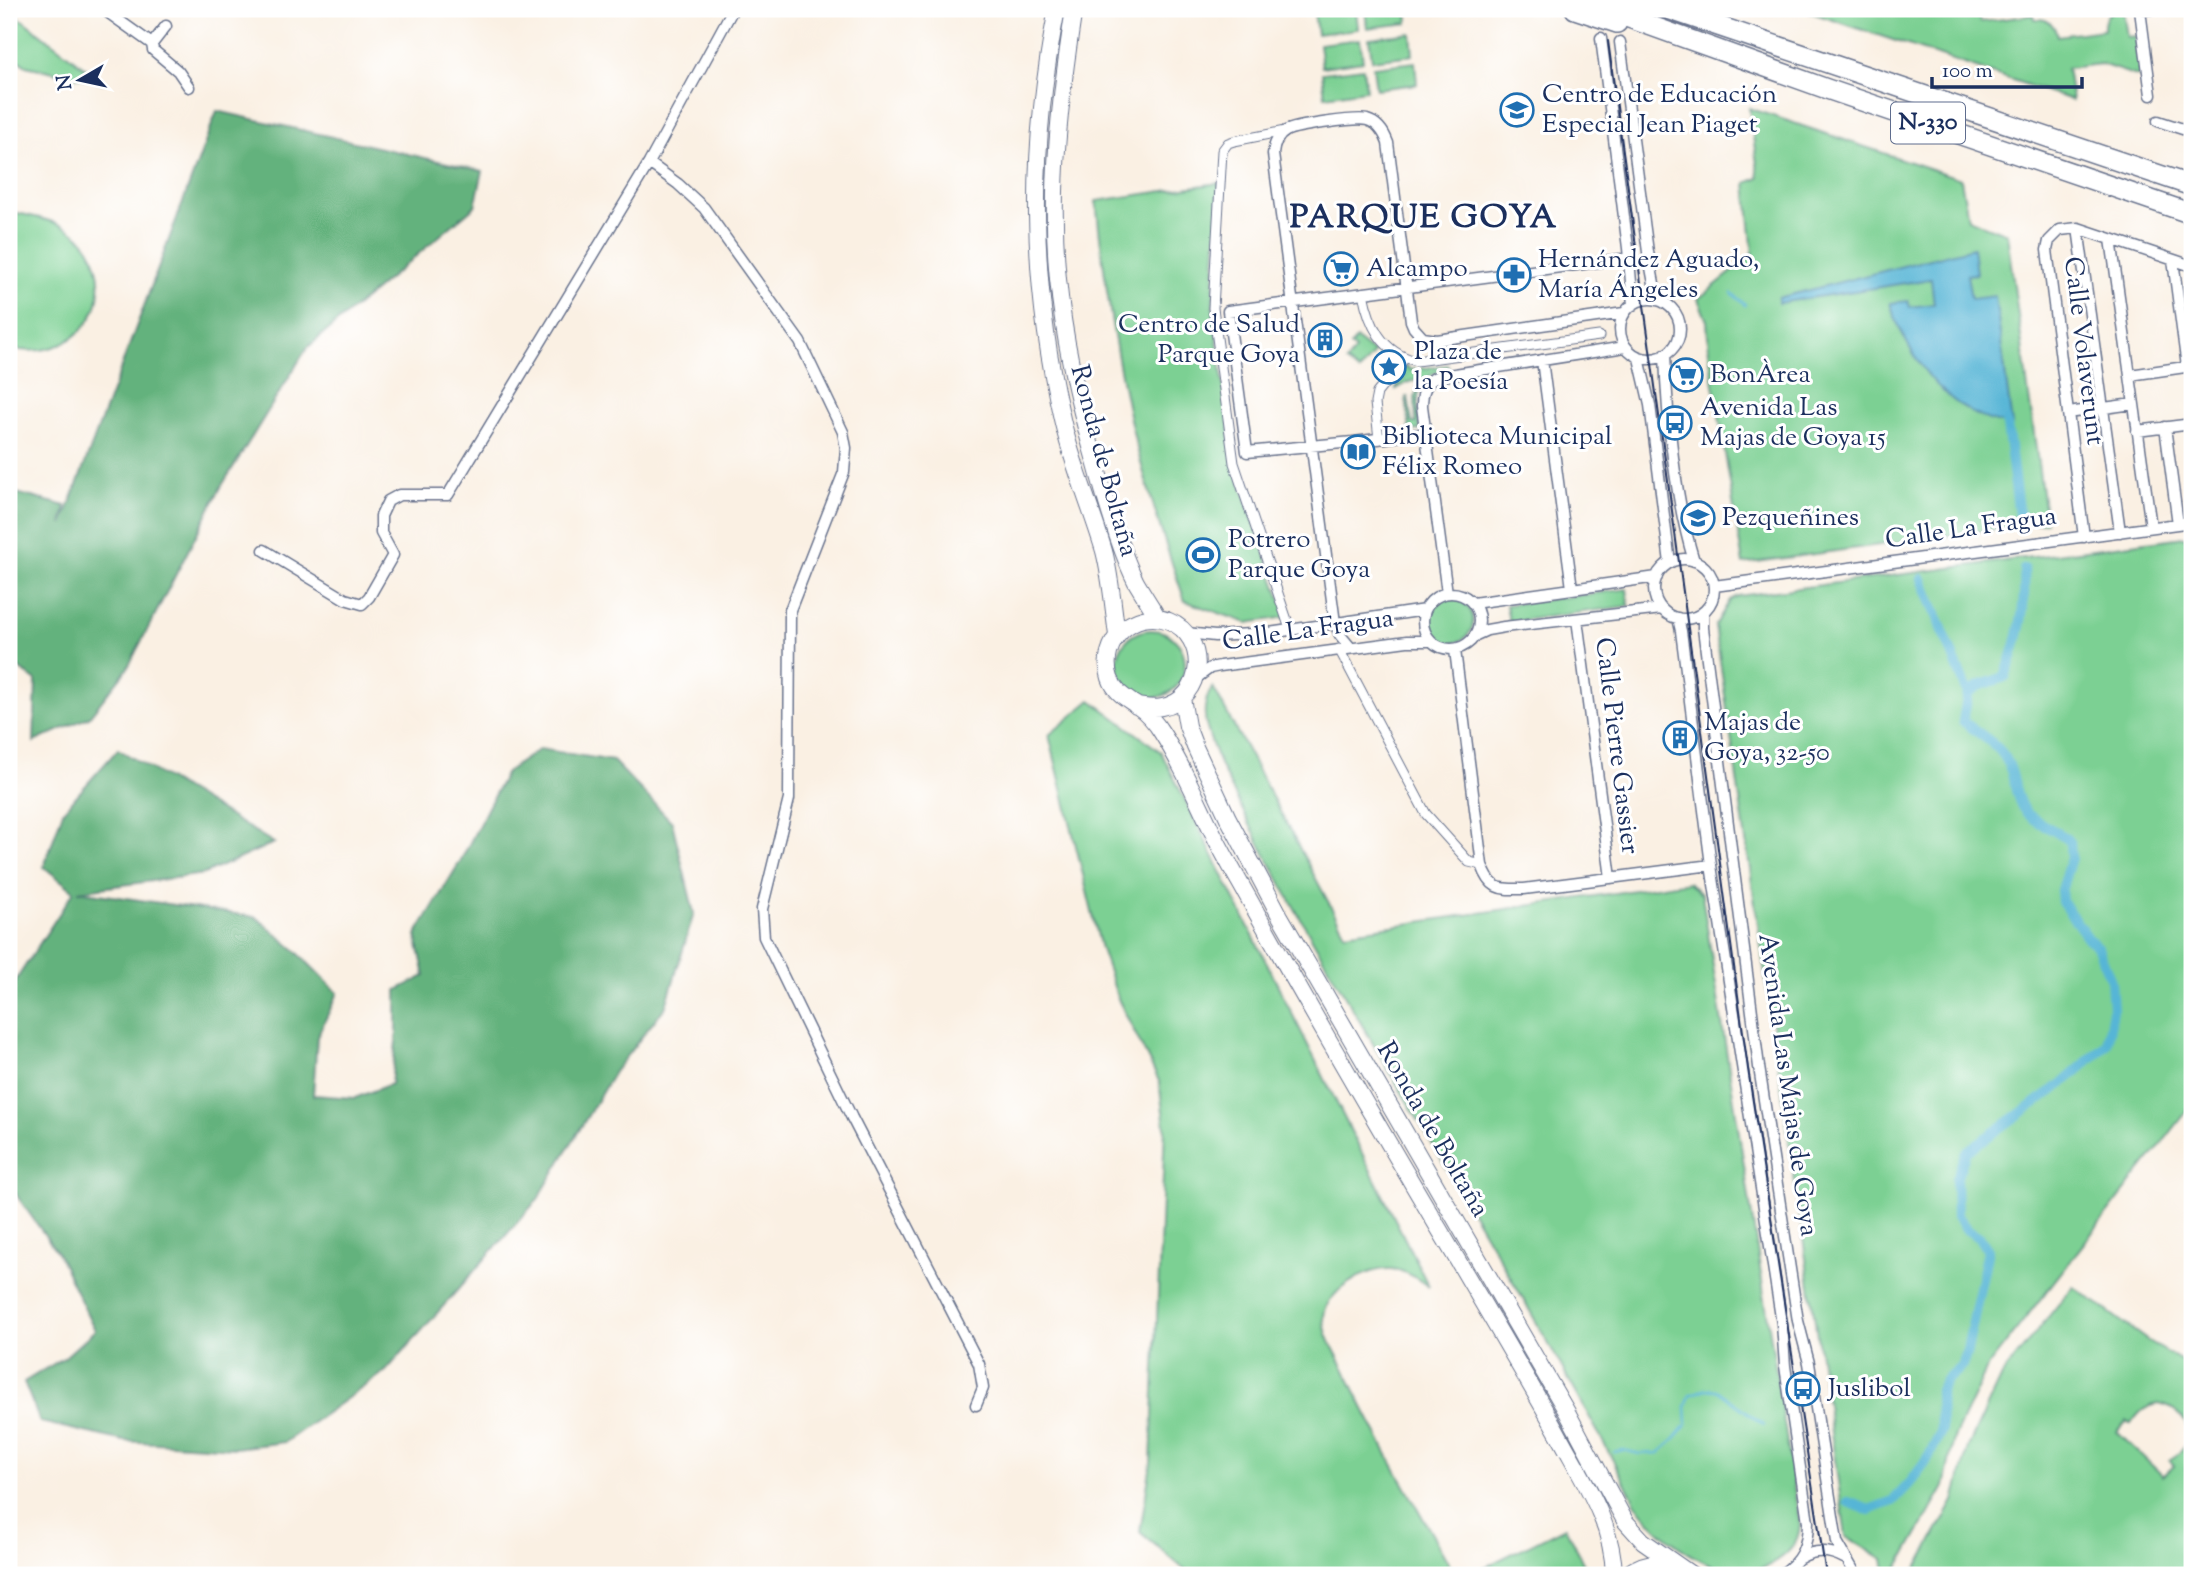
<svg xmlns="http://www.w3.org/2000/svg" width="2201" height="1584" viewBox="0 0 2201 1584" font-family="'Sorts Mill Goudy',serif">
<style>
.green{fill:#7bd093;stroke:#4b8078;stroke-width:2;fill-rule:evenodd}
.forest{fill:#64b27d;stroke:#40706e;stroke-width:2}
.water{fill:#57b5d6;stroke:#39729a;stroke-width:2}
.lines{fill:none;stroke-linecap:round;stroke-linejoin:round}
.stream{stroke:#57b5d6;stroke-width:2.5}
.canal{stroke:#57b5d6;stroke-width:10}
.pedestrian-casing{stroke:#69738d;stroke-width:11}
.minor-casing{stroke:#69738d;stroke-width:13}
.secondary-casing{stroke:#69738d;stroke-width:18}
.trunk-casing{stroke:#69738d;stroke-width:22}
.pedestrian{stroke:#fff;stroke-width:9}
.minor{stroke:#fff;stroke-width:10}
.secondary{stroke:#fff;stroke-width:16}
.trunk{stroke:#fff;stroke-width:19}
.tram{stroke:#1b2f5e;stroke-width:2}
.labels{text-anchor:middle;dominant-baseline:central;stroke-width:6;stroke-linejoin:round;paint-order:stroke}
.shield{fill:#fff;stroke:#5f6d8e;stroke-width:2}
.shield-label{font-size:24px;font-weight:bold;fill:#1b2f5e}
.poi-label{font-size:26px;fill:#1b2f5e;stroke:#fff;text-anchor:start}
.street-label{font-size:26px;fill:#1b2f5e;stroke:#fff}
.district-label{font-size:33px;font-weight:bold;letter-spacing:2px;fill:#1b2f5e;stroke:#fff}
</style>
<rect width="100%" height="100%" fill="#fff"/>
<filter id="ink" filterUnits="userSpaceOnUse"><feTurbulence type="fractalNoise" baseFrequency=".0143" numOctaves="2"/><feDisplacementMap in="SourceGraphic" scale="14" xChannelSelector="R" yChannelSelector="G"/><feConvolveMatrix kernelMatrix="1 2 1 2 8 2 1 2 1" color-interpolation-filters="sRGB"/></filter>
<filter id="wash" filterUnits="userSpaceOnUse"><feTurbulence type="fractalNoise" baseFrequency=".00686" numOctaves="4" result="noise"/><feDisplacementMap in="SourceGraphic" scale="28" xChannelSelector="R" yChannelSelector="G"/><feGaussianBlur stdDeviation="1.57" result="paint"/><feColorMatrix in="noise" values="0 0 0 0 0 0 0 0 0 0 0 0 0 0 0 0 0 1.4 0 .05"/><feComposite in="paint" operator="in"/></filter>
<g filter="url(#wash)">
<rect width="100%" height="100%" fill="#faf0e3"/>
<path class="green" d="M1338,9H1356L1358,29L1317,34L1314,12Z
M1365,9H1407L1408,23L1367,28Z
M1809,9H1978L1980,22L2034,15L2035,19C2048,18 2055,25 2057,36L2104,30C2103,17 2110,9 2123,9L2127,37L2135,36L2140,77L2101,64L2067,68L2072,100L1809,12Z
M9,10L105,83L26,66L9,53Z
M1411,33L1413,55L1372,60L1369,38Z
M1360,39L1363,61L1322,67L1319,44Z
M1415,62L1417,84L1376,89L1373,67Z
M1363,68L1366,90L1325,96L1322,73Z
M1749,108L1961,179L1968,219L2007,234L2046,522L1743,564L1709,354L1707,321L1698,299L1753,255L1746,183L1759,178Z
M1219,183L1213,308L1234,463L1287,617L1247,623L1185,601C1165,544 1146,487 1132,428C1115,353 1104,277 1096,201Z
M9,211C28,216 53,219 70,230C83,238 92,250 96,264C113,320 63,362 9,348Z
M1356,339L1374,353L1359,372L1346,362L1355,350L1350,346Z
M1448,365L1449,369C1412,375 1417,401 1420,430L1410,431L1406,397H1408L1412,423H1416L1415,396L1423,378L1409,382L1395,390L1405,376L1402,373L1407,366L1410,370Z
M2192,536V1105L1988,1366L1954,1438L1944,1487L1894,1575H1886L1883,1559L1846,1537L1715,626L1730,600L1738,596Z
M1627,589L1629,606L1509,622L1506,605Z
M1429 621a22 22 0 1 1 44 0a22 22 0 1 1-44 0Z
M1117 664a34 34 0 1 1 68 0a34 34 0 1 1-68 0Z
M1213,687L1345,933L1689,882L1702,895L1800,1525C1799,1541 1791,1551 1778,1560C1766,1568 1746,1576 1731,1573C1724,1572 1717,1568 1711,1565C1679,1550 1656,1532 1636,1504C1548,1335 1448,1172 1352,1008C1315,945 1278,881 1245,815C1231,787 1215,758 1207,728C1203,714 1204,698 1213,687Z
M1091,700L1161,752L1429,1287C1418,1279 1405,1270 1391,1269C1368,1267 1323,1292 1324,1319C1325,1337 1336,1352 1344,1368C1377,1439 1417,1507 1455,1575H1191L1140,1532L1151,1463L1165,1127L1159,1081L1119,1001L1101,949L1049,735Z
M2073,1286L2148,1341L2192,1367V1460L2186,1468L2188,1477L2192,1478V1575H1913L1954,1501L1968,1447L2001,1376ZM2159,1404C2180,1408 2198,1429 2182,1450C2179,1454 2173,1457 2169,1460L2174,1466L2163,1476L2117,1432L2127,1421L2131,1424C2139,1412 2145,1406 2159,1404Z
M1565,1527L1589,1575H1469Z"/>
<path class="forest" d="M217,111L483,171L475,206L307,348L221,487L127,669L89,717L34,742L36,681L11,662L9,665V491L66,506L62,525Z
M118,749L274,843L204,874L78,891L256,917L294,949L338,993L317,1037L313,1095L355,1098L391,1084L397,1033V990L425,976L416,935L461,860L506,772L540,749L613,761L672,822L694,913L666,1006L614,1072L538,1199L386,1371L285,1442L235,1448L124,1441L40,1422L24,1382L65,1357L95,1330L57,1252L19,1199L9,1182V1001L16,980L74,891L44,867L63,811Z"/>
<path class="water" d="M1973,248L1976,274L1967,275L1971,299L1995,296L2012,425C1949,418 1909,359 1890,303L1908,301L1910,307L1934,304L1931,279L1778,303V298Z"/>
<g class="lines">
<path class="stream" d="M1732,293L1745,305
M1614,1452L1623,1450L1640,1454L1659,1453L1674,1440L1687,1424L1686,1407L1690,1395L1705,1389L1717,1390L1764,1425"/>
<path class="canal" d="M2002,413L2007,425L2020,523
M1922,579L1968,693
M1848,1502L1869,1510L1893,1501L1910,1483L1928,1458L1941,1432L1940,1390L1946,1380L1962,1366L1966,1355L1988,1250L1980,1238L1967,1230L1957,1216L1956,1179L1966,1152L2062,1084L2107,1044L2113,1010L2111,981L2098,948L2088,938L2062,902L2061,890L2071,858L2070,842C2056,828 2033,824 2022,807C2014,793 2015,775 2007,761C1999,744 1977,733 1963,721L1968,693L1978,686L2005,677C2019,639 2026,610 2024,569"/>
</g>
</g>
<g filter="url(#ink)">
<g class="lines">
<defs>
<path id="pedestrian" d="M1285,131L1234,141L1228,143L1222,151L1213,308L1234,463L1290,629
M1363,293C1369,324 1381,352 1416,361L1599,336
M1379,439L1375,403L1377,393L1405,358
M1339,649L1426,814L1469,862L1482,865"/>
<path id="minor" d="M103,9L152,44L166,26
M1601,38L1628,248L1633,305
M1620,42L1648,252L1657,299
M152,44L153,50L178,71L189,87
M2151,95L2140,10L2151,9
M2158,121L2192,132
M649,163L678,184L704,208L800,342L843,432L846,448L844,472L790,610L789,799L762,909L764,937L852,1118L979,1364L983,1388L976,1405
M2078,228L2120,532
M2111,239L2151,527
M2173,260L2187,367
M1620 329a30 30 0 1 1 60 0a30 30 0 1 1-60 0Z
M1665,354C1667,419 1675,499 1694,561
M1639,358L1650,405L1670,563
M1542,360L1572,588
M2130,375L2192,366
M2075,412L2133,404
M2165,427L2178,524
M2137,431L2192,424
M1426,433L1353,442L1247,452L1228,311L1629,258
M2084,537L2047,250L2049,241L2060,230L2078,228L2192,266
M264,550L345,599L362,604L369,597L393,555L381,533V516L388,501L399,495H448L649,163L733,9
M1654 589a30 30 0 1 1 60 0a30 30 0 1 1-60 0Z
M1714,586L2192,522
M1423 621a28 28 0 1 1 56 0a28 28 0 1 1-56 0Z
M1447,593L1422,406C1422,393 1425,383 1436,377L1625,347
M1473,603L1657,577
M1703,613V628L1759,1067L1798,1321L1809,1363L1837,1542L1856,1575
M1678,618L1681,631L1711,865L1782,1324L1785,1366L1808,1522C1808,1546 1801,1562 1780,1575
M1577,619L1611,878
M1186,633L1215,636L1269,633L1425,610
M1476,635L1487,630L1504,627L1662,609
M1350,647L1340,635L1335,623L1273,154C1274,144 1277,136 1286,131C1294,126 1358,117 1367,120C1378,123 1384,132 1388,143L1411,321L1414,328L1423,338L1437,340L1624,313
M1455,650L1482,865C1491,891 1500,889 1524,889L1711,865
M1195,679L1210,668L1220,666L1407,641H1431
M1800,1558C1815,1549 1829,1550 1844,1558"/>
<path id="secondary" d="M1057,9C1029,149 1030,280 1062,419C1072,464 1091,507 1104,551C1111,578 1113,607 1117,635
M1074,9C1060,98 1049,189 1058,279C1064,341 1078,402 1095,461C1105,498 1119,548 1136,582C1143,594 1151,606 1158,618
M1182,698L1187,726L1195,747L1228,818L1280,916L1567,1412L1625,1521L1643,1541L1692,1575
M1136,706C1145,707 1153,709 1162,707C1205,699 1209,637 1169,621C1133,607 1098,643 1110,678C1115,692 1124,697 1136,705C1146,712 1156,723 1162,733C1182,764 1196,798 1212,831C1225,858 1241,884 1255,910C1322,1030 1391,1148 1461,1266C1495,1324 1529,1381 1561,1439C1585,1483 1613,1524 1614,1575
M1625,1575C1640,1564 1655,1559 1673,1564"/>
<path id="trunk" d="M1575,9L1617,23
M1604,9L1827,89L2192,214
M1668,9L2192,186"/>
</defs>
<use href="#pedestrian" class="pedestrian-casing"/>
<use href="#minor" class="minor-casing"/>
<use href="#secondary" class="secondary-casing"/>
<use href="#trunk" class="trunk-casing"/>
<use href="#pedestrian" class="pedestrian"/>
<use href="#minor" class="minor"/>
<use href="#secondary" class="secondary"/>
<use href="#trunk" class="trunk"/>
<path class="tram" d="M1608,41L1748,1069L1826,1575"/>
</g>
</g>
<defs>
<symbol id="school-ring" viewBox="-11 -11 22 22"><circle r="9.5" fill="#fff" stroke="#1f6fb2" stroke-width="1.5"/><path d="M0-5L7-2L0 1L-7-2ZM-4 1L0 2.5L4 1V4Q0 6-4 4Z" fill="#1f6fb2"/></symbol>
<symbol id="supermarket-ring" viewBox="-11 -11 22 22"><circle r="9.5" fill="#fff" stroke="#1f6fb2" stroke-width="1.5"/><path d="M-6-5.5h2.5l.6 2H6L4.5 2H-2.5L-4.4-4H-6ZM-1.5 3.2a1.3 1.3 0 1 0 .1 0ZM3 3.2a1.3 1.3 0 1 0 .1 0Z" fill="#1f6fb2"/></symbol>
<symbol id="pharmacy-ring" viewBox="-11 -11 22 22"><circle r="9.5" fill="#fff" stroke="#1f6fb2" stroke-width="1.5"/><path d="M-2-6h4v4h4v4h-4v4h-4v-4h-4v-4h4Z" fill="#1f6fb2"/></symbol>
<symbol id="building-ring" viewBox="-11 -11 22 22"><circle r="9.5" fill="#fff" stroke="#1f6fb2" stroke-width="1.5"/><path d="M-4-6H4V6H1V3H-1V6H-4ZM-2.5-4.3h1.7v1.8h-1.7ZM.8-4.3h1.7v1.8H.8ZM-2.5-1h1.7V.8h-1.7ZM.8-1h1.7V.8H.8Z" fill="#1f6fb2"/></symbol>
<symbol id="sight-ring" viewBox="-11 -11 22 22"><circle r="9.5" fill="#fff" stroke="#1f6fb2" stroke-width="1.5"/><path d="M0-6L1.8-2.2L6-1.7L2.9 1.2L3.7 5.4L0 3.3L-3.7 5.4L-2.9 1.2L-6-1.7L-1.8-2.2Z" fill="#1f6fb2"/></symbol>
<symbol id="bus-ring" viewBox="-11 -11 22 22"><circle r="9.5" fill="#fff" stroke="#1f6fb2" stroke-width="1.5"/><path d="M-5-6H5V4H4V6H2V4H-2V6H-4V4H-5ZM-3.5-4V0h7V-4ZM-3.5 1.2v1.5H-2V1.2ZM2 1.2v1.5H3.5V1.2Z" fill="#1f6fb2"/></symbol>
<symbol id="library-ring" viewBox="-11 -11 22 22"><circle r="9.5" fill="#fff" stroke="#1f6fb2" stroke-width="1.5"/><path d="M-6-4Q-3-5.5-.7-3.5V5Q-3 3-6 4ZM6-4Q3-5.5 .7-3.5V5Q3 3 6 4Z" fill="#1f6fb2"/></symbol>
<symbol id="stadium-ring" viewBox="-11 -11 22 22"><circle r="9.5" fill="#fff" stroke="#1f6fb2" stroke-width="1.5"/><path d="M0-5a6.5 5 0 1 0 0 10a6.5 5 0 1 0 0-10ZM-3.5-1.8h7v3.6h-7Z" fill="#1f6fb2"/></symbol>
</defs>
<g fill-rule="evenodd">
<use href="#school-ring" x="1498" y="91" width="38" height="38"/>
<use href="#supermarket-ring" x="1322" y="250" width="38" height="38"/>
<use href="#pharmacy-ring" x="1495" y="256" width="38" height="38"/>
<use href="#building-ring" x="1306" y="321" width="38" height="38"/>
<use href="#sight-ring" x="1370" y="348" width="38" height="38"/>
<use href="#supermarket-ring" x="1667" y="356" width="38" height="38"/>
<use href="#bus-ring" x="1656" y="404" width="38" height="38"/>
<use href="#library-ring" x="1339" y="433" width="38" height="38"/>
<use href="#school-ring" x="1679" y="499" width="38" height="38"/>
<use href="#stadium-ring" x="1184" y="536" width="38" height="38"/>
<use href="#building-ring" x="1661" y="719" width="38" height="38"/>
<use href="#bus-ring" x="1784" y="1370" width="38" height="38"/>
</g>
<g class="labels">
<rect class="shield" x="1891" y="102.5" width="74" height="41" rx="5"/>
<g class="shield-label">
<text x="1928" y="123">N-330</text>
</g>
<g class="poi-label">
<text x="1542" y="95">Centro de Educación<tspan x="1542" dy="30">Especial Jean Piaget</tspan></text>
<text x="1538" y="260">Hernández Aguado,<tspan x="1538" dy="30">María Ángeles</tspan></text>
<text x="1366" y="269">Alcampo</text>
<text x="1300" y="325" text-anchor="end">Centro de Salud<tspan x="1300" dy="30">Parque Goya</tspan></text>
<text x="1414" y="352">Plaza de<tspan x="1414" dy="30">la Poesía</tspan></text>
<text x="1710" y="375">BonÀrea</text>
<text x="1700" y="408">Avenida Las<tspan x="1700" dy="30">Majas de Goya 15</tspan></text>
<text x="1382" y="437">Biblioteca Municipal<tspan x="1382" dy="30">Félix Romeo</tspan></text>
<text x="1722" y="518">Pezqueñines</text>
<text x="1228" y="540">Potrero<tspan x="1228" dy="30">Parque Goya</tspan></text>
<text x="1704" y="723">Majas de<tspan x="1704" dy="30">Goya, 32-50</tspan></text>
<text x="1828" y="1389">Juslibol</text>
</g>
<g class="street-label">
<text transform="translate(2083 351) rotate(83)">Calle Volaverunt</text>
<text transform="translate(1103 461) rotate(75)">Ronda de Boltaña</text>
<text transform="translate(1971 529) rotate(-8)">Calle La Fragua</text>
<text transform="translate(1308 631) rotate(-8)">Calle La Fragua</text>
<text transform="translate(1616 746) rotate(83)">Calle Pierre Gassier</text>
<text transform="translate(1787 1085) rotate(82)">Avenida Las Majas de Goya</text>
<text transform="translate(1432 1130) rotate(60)">Ronda de Boltaña</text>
</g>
<g class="district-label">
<text x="1424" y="219">PARQUE GOYA</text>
</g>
</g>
<rect width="2201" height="1584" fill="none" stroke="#fff" stroke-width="35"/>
<g transform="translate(80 80) rotate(261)" stroke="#ffffff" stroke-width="5" paint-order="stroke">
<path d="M0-5L12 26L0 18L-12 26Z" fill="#1b2f5e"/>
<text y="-10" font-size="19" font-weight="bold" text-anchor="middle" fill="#1b2f5e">N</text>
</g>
<path d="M1932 77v10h150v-10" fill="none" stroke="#1b2f5e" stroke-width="3.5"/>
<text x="1942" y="77" font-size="21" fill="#1b2f5e" stroke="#ffffff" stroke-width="5" paint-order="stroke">100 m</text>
</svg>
